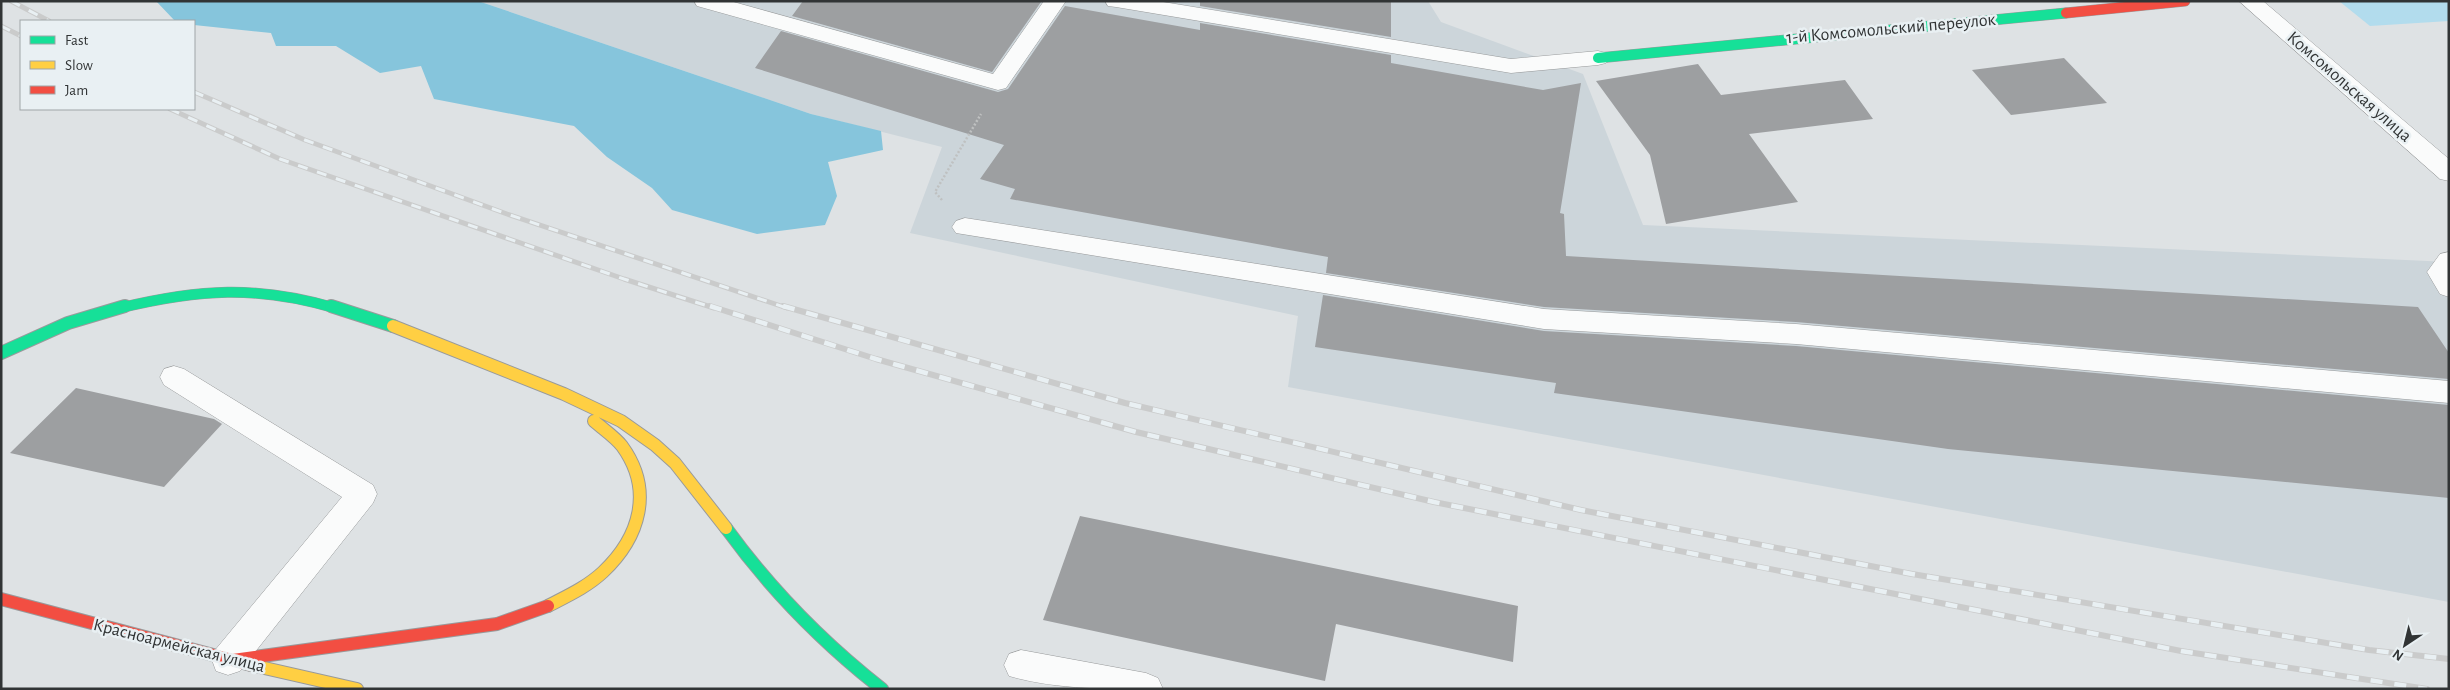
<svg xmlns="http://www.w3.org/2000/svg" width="2450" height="690" viewBox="0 0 2450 690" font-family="'Alegreya Sans',sans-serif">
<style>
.built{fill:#ccd5da}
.green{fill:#b2dced}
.forest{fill:#86c5dc}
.building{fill:#9d9fa1}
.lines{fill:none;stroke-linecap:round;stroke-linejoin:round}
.lane-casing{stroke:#989a9b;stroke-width:1}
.street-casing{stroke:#989a9b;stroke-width:1}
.fast-far1-casing{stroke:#989a9b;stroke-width:11}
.fast-casing{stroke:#989a9b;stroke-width:14}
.slow-casing{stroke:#989a9b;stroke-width:14}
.jam-far1-casing{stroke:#989a9b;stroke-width:11}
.jam-casing{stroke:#989a9b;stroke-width:14}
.path{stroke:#bfc1c1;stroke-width:2.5;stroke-dasharray:2 2;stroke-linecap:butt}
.lane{fill:#fafbfb;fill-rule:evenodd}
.street{fill:#fafbfb;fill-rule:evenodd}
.fast-far1{stroke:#16e098;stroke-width:10}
.fast{stroke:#16e098;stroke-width:12}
.slow{stroke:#ffcf43;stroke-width:12}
.jam-far1{stroke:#f24e42;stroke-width:10}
.jam{stroke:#f24e42;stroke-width:12}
.rail-far1-casing{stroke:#cacbcb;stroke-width:5}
.rail-casing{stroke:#cacbcb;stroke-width:6}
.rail-far1{stroke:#e9f0f3;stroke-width:3;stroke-dasharray:10;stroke-linecap:butt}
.rail{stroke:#e9f0f3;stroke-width:4.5;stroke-dasharray:12;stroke-linecap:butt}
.labels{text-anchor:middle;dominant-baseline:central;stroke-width:5;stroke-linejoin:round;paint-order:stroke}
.street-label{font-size:18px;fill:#313435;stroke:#e9f0f3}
</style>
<rect width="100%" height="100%" fill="#dee2e4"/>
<path class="built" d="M478,1H1428L1441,22L1583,74L1643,225L2449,262V602L1288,387L1298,316L910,233L942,147L811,114Z"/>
<path class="green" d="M2339,1H2449V21L2370,26Z"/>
<path class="forest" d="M156,1H478L811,114L881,131L883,150L828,162L837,196L825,225L757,234L672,210L652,188L607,157L574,126L434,99L421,66L380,73L336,46H276L271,33L194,25V21H175Z"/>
<path class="building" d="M803,1H1035L1041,2L992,72L792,16Z
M1200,1H1391V37L1200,6Z
M1065,6L1200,30V23L1391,55V63L1543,90L1581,83L1560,213L1564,214L1566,256L2418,307L2449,353V379L1796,322L1544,307L1326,273L1328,257L1010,199L1015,189L980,179L1004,145L755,68L781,31L998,92L1008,89Z
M2064,58L2107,103L2011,115L1972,70Z
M1698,64L1721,95L1845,80L1873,119L1749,134L1798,202L1666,224L1650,155L1596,81Z
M1323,295L1544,331L1796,346L2449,405V498L1948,449L1554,393L1556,383L1315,347Z
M76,388L214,419L222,424L164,487L10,453Z
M1080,516L1518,606L1513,662L1336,624L1325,681L1043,620Z"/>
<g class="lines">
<defs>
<path id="lane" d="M694,1H730L993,74L1044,1H1066L1006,88L998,90L697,6Z
M1105,1H1157L1511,59L1598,51L1606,53L1609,58L1606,63L1598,65L1511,73L1116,7L1108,6Z
M965,218L1544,309L1796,324L2449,381V403L1796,344L1544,329L956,233L952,227L956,221Z
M2449,252V297L2440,294L2427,272L2440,254Z
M174,366L184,369L373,485L377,494L373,503L240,671L228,675L216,671L212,660L216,649L342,497L164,385L160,377L164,369Z
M1021,650L1146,673L1158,678L1163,689C1112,689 1058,690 1009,676L1004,665L1009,654Z"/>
<path id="street" d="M2239,1H2263L2449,159V181L2440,179Z"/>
<path id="fast-far1" d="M1598,58L2066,13
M120,308C199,289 256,285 335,308"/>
<path id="fast" d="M331,306L393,326
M1,353L68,323L125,306
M726,528C771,590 822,642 882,689"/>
<path id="slow" d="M393,326L564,394L621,421L655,445L675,463L726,528
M548,606C567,596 587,587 603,572C640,537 654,490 622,446C615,437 603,429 594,421
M251,665L357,689"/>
<path id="jam-far1" d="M2066,13L2185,1"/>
<path id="jam" d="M1,599L251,665
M233,660L497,624L548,606"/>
</defs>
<use href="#lane" class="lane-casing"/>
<use href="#street" class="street-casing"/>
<use href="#fast-far1" class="fast-far1-casing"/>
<use href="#fast" class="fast-casing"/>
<use href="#slow" class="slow-casing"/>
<use href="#jam-far1" class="jam-far1-casing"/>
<use href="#jam" class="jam-casing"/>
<path class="path" d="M942,200L935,192L981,114"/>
<use href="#lane" class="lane"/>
<use href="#street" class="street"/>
<use href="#fast-far1" class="fast-far1"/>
<use href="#fast" class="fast"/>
<use href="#slow" class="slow"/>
<use href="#jam-far1" class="jam-far1"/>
<use href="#jam" class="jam"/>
<defs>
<path id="rail-far1" d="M11,1L49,21
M1,26L21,36
M194,92L305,140L507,214L787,308
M170,109L280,159L624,279L714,308"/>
<path id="rail" d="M710,306L876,359L1136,432L1434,502L2181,651L2427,689
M783,306L1125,403L1581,510L1912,574L2369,650L2449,659"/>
</defs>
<use href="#rail-far1" class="rail-far1-casing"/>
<use href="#rail" class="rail-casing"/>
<use href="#rail-far1" class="rail-far1"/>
<use href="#rail" class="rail"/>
</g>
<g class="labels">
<g class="street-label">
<text transform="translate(1891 29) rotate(-5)">1-й Комсомольский переулок</text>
<text transform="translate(2349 87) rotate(41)">Комсомольская улица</text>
<text transform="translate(179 646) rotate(14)">Красноармейская улица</text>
</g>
</g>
<rect width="2450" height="690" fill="none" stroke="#313435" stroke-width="5"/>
<rect x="20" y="20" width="175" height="90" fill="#e9f0f3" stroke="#9fa5a7"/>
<rect x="30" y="36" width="25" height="8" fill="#16e098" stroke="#9fa5a7"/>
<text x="65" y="45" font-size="15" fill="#313435">Fast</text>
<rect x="30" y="61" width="25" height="8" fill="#ffcf43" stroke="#9fa5a7"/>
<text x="65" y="70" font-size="15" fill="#313435">Slow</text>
<rect x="30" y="86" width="25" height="8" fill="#f24e42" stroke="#9fa5a7"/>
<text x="65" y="95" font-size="15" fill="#313435">Jam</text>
<g transform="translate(2405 645) rotate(215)" stroke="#e9f0f3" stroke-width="4" paint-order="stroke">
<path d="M0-4L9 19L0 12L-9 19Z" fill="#313435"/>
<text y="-8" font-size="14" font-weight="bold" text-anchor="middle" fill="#313435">N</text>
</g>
</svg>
